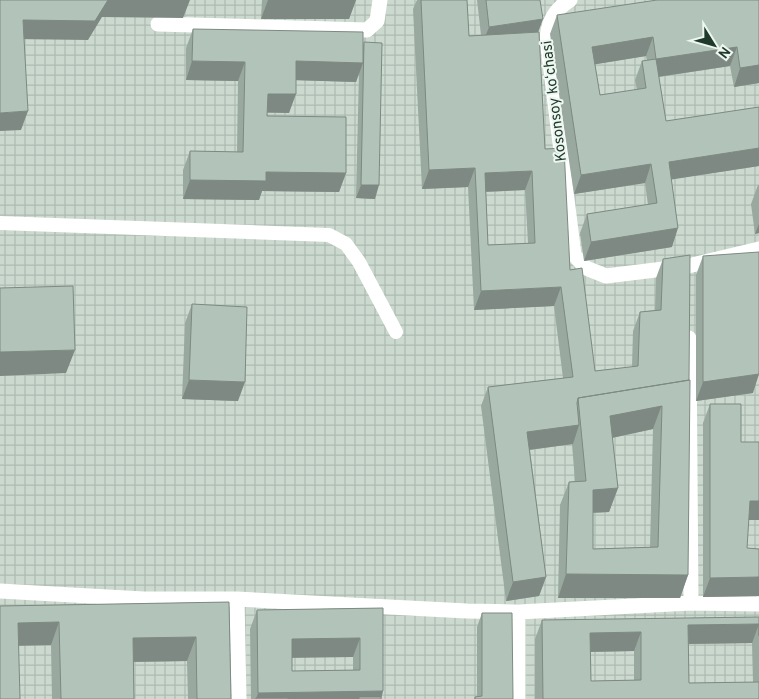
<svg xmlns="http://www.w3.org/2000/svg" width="759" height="699" viewBox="0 0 759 699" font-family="Overpass,sans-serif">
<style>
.industrial{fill:url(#industrial-grid)}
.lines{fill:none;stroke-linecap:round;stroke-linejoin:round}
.lane{stroke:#fff;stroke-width:14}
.street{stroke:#fff;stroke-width:15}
.wall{fill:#99a99f;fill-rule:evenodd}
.shaded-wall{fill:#7d8982}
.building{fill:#b2c4b9;stroke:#7d8982;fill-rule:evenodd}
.labels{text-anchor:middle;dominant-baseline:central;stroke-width:4;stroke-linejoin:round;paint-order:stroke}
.street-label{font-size:15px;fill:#1f392b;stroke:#edf6f0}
</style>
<defs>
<pattern id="industrial-grid" width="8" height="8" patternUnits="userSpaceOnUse" patternTransform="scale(1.25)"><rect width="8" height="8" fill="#cbd9cf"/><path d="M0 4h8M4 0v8" fill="none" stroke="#aebbb2"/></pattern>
</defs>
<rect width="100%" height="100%" fill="#dde9e1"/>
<path class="industrial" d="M0,0H759V699H0Z"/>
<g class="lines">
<path class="lane" d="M0,223L329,235L346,244L359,262L396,332"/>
<path class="street" d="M570,0C555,9 548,22 547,39L574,255L586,268L606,276L688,266L759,249
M158,24L367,30L377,21L380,0
M689,338L691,603
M0,591L144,599H237L467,611L518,612L691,603L759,604
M237,599L239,699
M518,699V612"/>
</g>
<path class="wall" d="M262,0H356L349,19H261Z
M417,0H467L469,36L481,35L477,0H540L538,32L545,149L570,270L595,371L632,367L633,331L640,312L655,310L656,278L663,259L689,380L688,575L680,598H558L560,505L569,482L575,481L572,444L530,450L546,577L539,596L506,601L481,406L488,387L563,378L554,306L474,310L468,187L422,189L413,9ZM525,190L528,243L488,245L486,192ZM653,429L650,547L593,549V513L609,512L618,488L612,438Z
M759,0V83L734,87L730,66L659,77L666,121L759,166L671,179L672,247L584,261L580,233L587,214L648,205L645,183L574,194L550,34L557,15ZM646,56L647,61H642L635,80L637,90L600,95L595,64Z
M193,29L363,47L364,42L375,199L356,198L359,72L356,82L296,80L289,113H267V116L346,173L339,192L262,191L259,200L183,199V170L190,151L237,152L238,81L186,80V48Z
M758,185H759V233L755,234L751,204Z
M703,256L753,393L696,401V275Z
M192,304L238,401L182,399L185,323Z
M710,404L741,442H759V520H748L747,548L759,549V596L703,597V423Z
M229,602L231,699H188L187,661L134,662V699H52L51,645L0,606Z
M383,608V691L381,699H251L250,629L257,610ZM292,657H353V670L292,671Z
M482,613L513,699H474L475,697L477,696V627Z
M759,617V699H535V639L542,620ZM752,643L753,682L689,683L688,644ZM634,651V680L591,681V652Z"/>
<path class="shaded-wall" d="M108,0H190L183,18L102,17L88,40L16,39L23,20Z
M268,0H356L349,19H261Z
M543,19L536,38L482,45L489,27Z
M653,37L646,56L585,66L592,47Z
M737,47L730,66L650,78L656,59Z
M192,61L245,62L238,81L186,80Z
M296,61L363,63L356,82L290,80Z
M759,65V83L734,87L740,68Z
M268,94H296L289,113L261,112Z
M28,111L21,130L0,131V113Z
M759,148V166L662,181L669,162Z
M651,164L645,183L574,194L581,175Z
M475,168L468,187L422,189L429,170Z
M532,171L525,190L478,192L485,173Z
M266,172L346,173L339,192L262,191L259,200L183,199L190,180Z
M361,185H379L375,199L356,198Z
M759,224V233L755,234Z
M678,228L672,247L584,261L591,242Z
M561,287L554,306L474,310L481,291Z
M75,350L66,373L0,376V352Z
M759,374L753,393L696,401L703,382Z
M189,380L245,382L238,401L182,399Z
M579,403L682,404L661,407L653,429L602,440Z
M579,425L573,444L520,451L527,432Z
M618,488L609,512L585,513L593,490Z
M750,501H759V520H743Z
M566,574L688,575L680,598H558Z
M546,577L539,596L506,601L513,582Z
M759,577V596L703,597L710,578Z
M59,622L51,645L10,646L18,623Z
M759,624L752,643L681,644L688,625Z
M641,632L634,651L583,652L590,633Z
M196,637L187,661L125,662L133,638Z
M360,638L353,657L285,658L292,639Z
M383,691L381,699L359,697V699H256L258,693Z"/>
<path class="building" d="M0,0H108L95,21L23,20L28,111L0,113Z
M421,0H467L469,36L539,32L545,149L564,148L570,270L582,268L595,371L638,366L640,312L661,310L663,259L690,255L689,380L578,398L577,403L579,425L527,432L546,577L513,582L488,387L573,377L561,287L481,291L475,168L429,170ZM532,171L535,243L488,245L485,173Z
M486,0H540L543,19L489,27Z
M657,0H759V65L740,68L737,47L656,59L653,37L592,47L600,95L646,88L642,61L656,59L666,121L759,107V148L669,162L678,228L591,242L587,214L657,203L651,164L581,175L557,15Z
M193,29L363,32V63L296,61V94H268L267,116L346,117V173L266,172V181L190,180V151L243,152L245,62L192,61Z
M364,42L382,43L379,185H361Z
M759,252V374L703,382V256Z
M73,286L75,350L0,352V288Z
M192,304L247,307L245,382L189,380Z
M690,380L688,575L566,574L569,482L586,481L578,398ZM662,406L658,547L593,549V490L618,488L610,416Z
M710,404H741V442H759V501H750L747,548L759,549V577L710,578Z
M229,602L231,699H197L196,637L133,638L134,699H61L59,622L18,623L20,699H0V606Z
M383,608V691L258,693L257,610ZM360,638V670L292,671V639Z
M482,613H512L513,699H475V697L482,696Z
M759,617V636V624L688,625L689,683L759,682V699H543L542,620ZM641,632V680L591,681L590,633Z
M359,697H381V699H359Z
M256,698H288V699H256Z"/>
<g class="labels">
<g class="street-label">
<text transform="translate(555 101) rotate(-97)">Kosonsoy koʻchasi</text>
</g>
</g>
<g transform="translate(714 45) rotate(127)" stroke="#edf6f0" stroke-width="4" paint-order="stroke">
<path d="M0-4L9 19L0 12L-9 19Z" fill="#1f392b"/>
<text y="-8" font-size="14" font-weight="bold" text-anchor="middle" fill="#1f392b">N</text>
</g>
</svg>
